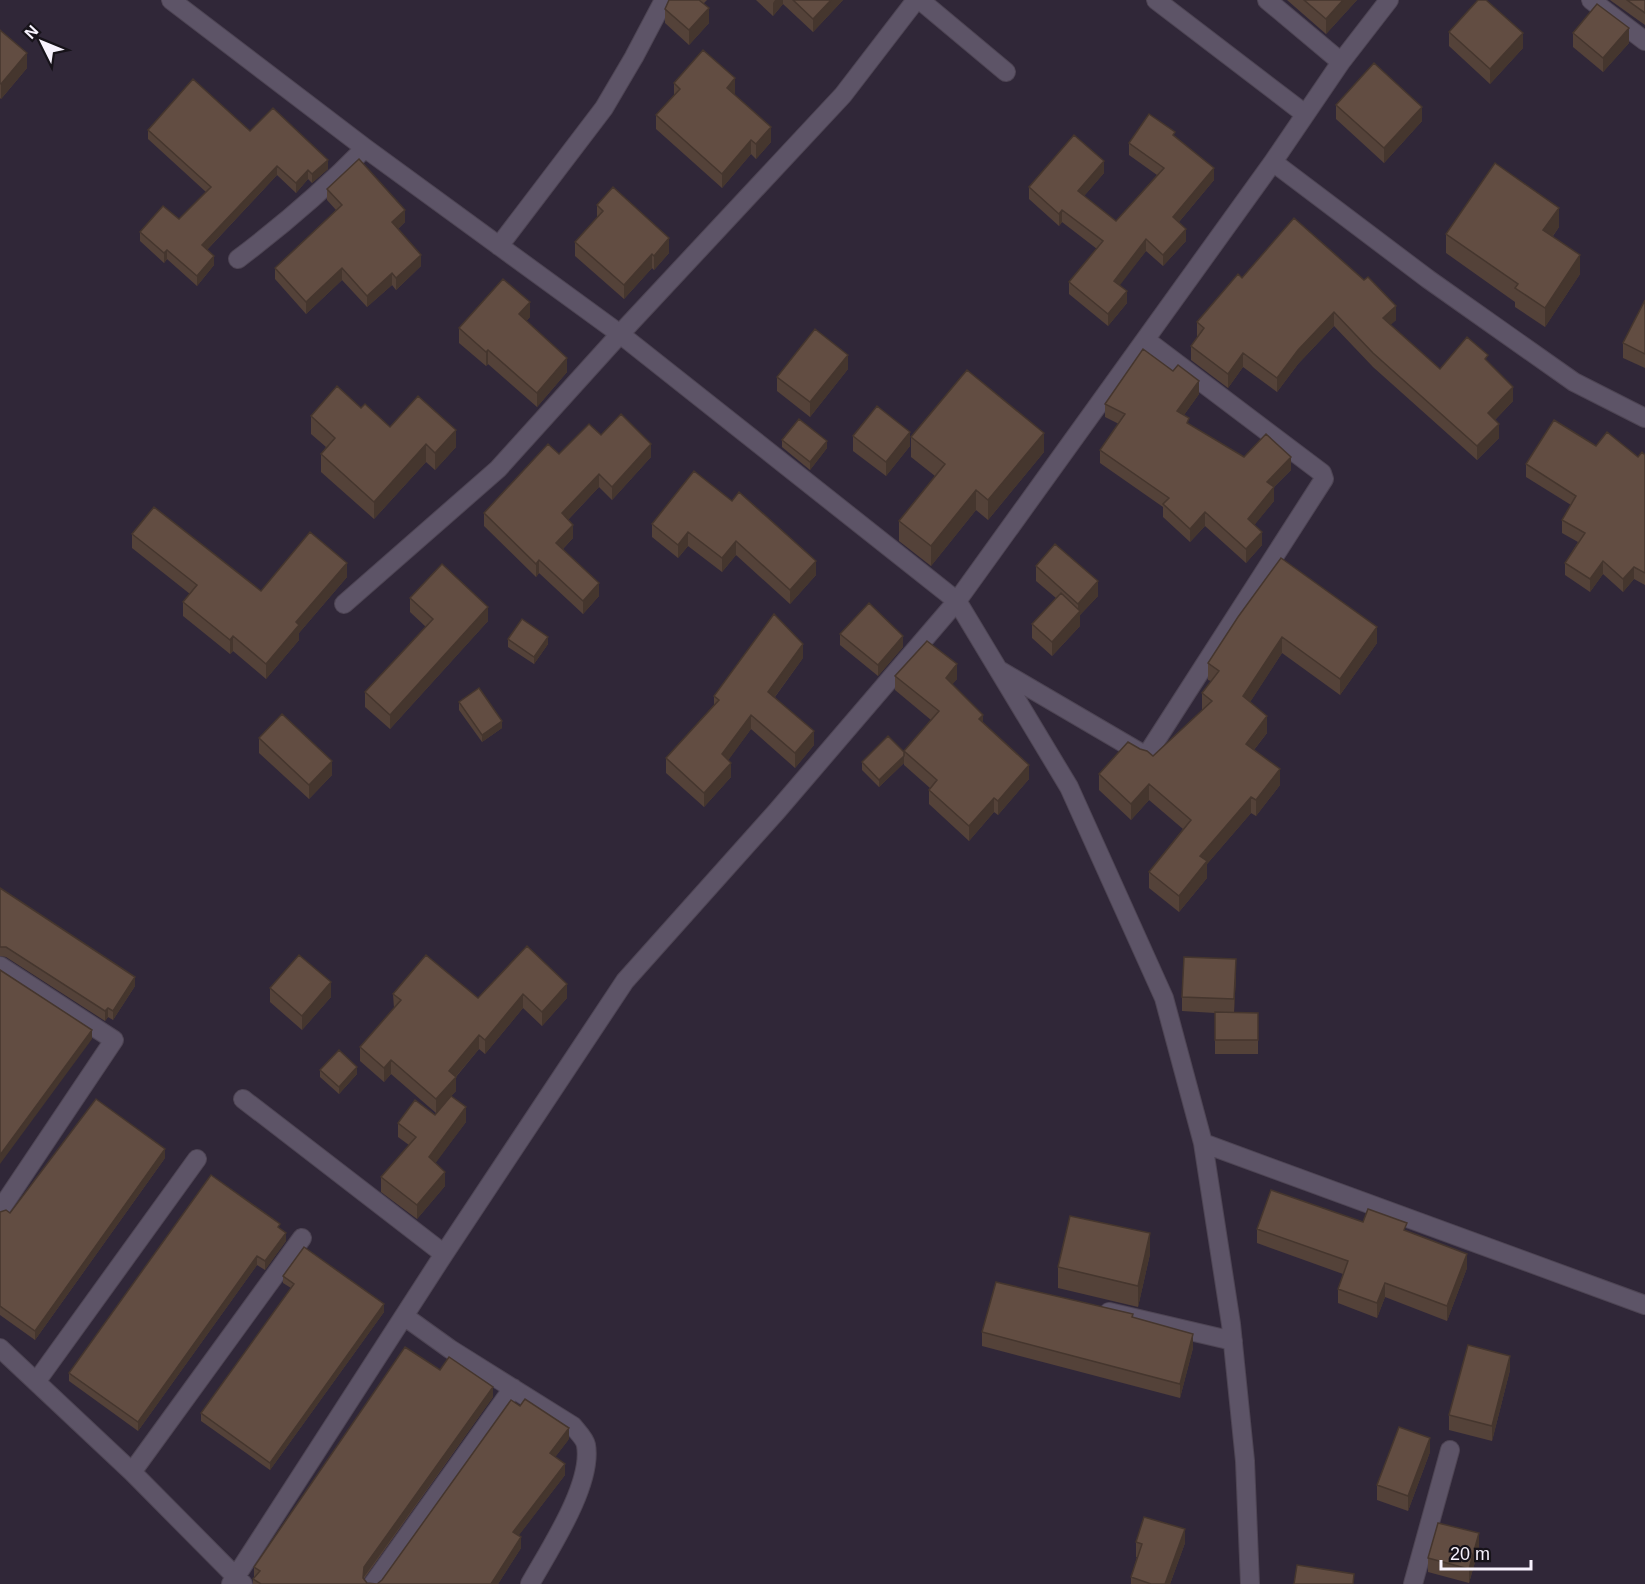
<svg xmlns="http://www.w3.org/2000/svg" width="1645" height="1584" viewBox="0 0 1645 1584" font-family="Helvetica,sans-serif">
<style>
.lines{fill:none;stroke-linecap:round;stroke-linejoin:round}
.street-casing{stroke:#4e4554;stroke-width:20}
.street{stroke:#5d5467;stroke-width:18}
.wall{fill:#544239}
.shaded-wall{fill:#45362e}
.building{fill:#624d42;stroke:#45362e;stroke-width:1.5}
</style>
<rect width="100%" height="100%" fill="#302738"/>
<g class="lines">
<defs>
<path id="street" d="M171,0L365,148L620,334L957,601L1069,787L1164,998L1203,1143L1231,1324L1245,1461L1250,1584
M920,0L1006,72
M1156,0L1305,114
M1267,0L1341,62
M1591,0L1645,41
M1273,162L1428,279L1574,382L1645,418
M499,246L604,108L634,57L664,0
M238,259C283,225 325,189 365,148
M344,604L498,469L620,334L843,95L916,0
M999,670L1146,756L1324,479L1322,473L1146,340
M0,966L114,1040L0,1210
M243,1099L444,1254
M1203,1143L1645,1305
M1109,1312L1233,1341
M404,1316L450,1349L573,1426C577,1431 585,1439 586,1445C593,1484 549,1550 530,1584
M0,1348L132,1472L243,1584
M36,1382L197,1159
M132,1472L302,1238
M231,1584L444,1254L625,981L777,811L957,601L1273,162L1341,62L1389,0
M373,1584L513,1388
M1413,1584L1450,1450"/>
</defs>
<use href="#street" class="street-casing"/>
<use href="#street" class="street"/>
</g>
<path class="wall" d="M669,0H707L703,4L709,23L689,45L665,23V9Z
M756,0H843L813,32L783,4L773,16Z
M1287,0H1357L1326,34Z
M1610,0H1645V25Z
M0,30L27,68L1,99L0,98Z
M1449,32L1523,48L1490,84L1449,46Z
M1573,33L1629,43L1603,72L1573,47Z
M674,83L735,93L734,94L771,142L756,159L751,154L722,188L656,129V115L674,95Z
M1336,105L1422,121L1384,163L1336,119Z
M148,130L250,131L328,169L312,183L308,179L296,193L277,175L207,250L214,265L197,286L167,259L164,263L140,241V232L179,219L206,192L148,139Z
M1175,136L1214,180L1179,222L1186,241L1163,266L1146,251L1119,285L1127,303L1108,326L1069,294V282L1097,249L1062,222L1059,226L1029,199V187L1104,173L1084,196L1116,221L1157,175L1129,155V143Z
M327,189L405,222L398,229L421,266L396,290L392,285L367,307L342,280L306,314L275,279V268L336,210L327,200Z
M597,205L669,253L654,270L652,268L624,299L575,256V242L597,218Z
M1559,227L1553,236L1580,274L1545,327L1515,307V302L1446,253V234Z
M1242,278L1396,320L1390,325L1440,369L1488,362L1513,401L1495,420L1499,438L1477,460L1373,367L1334,326L1298,364L1277,392L1243,367L1228,388L1191,360V346L1198,336H1197V322Z
M1645,300V368L1623,358V343Z
M530,317L526,321L567,372L537,407L488,364L486,366L459,343V328Z
M848,369L810,417L777,391V377Z
M1173,371L1199,394L1184,415L1189,424L1244,457L1291,470L1274,487V501L1254,525L1262,545L1246,563L1205,526L1190,542L1163,517V507L1100,463V450L1119,424L1105,417V404Z
M361,408L390,427L456,447L435,470L426,462L374,519L321,472V454L326,447L311,434V416Z
M601,435L651,457L612,500L599,487L568,520L573,538L563,549L599,596L583,614L539,573L536,577L484,526V513L559,454Z
M853,436L910,446L886,476L853,451Z
M911,437L1044,452L988,520L976,510L931,566L899,541V521L935,476L911,457Z
M782,440L827,448L810,470L782,447Z
M1596,446L1638,457L1645,455V585L1634,579L1623,592L1603,574L1590,592L1565,575V563L1578,542L1562,533V520L1571,505L1526,477V464Z
M694,471L816,575L790,604L736,555L722,572L688,546L678,558L652,537V524Z
M132,534L261,591L347,577L299,633V640L266,679L233,651L230,654L183,616V602L190,594L132,548Z
M1036,566L1098,596L1080,615V626L1052,656L1032,638V624L1056,598L1036,581Z
M410,598L488,621L390,729L365,707V692L426,627L410,612Z
M1238,617L1377,643L1340,695L1282,653L1250,702L1267,733L1254,750L1280,785L1256,816L1251,813L1207,864V878L1179,912L1149,888V872L1183,829L1149,800L1131,820L1099,790V774L1153,756L1202,710V693L1211,681L1208,680V663Z
M840,634L903,647L878,676L840,645Z
M508,639L548,644L534,664L508,647Z
M803,658L775,697L814,745L795,768L751,729L728,760L731,777L704,807L666,773V758L714,705V696Z
M895,676L957,679L952,684L1029,779L998,815L994,812L969,841L929,804V790L930,788L904,765V763L879,787L862,770V762L904,752V751L931,720L895,690Z
M459,702L502,728L482,742L459,710Z
M259,738L332,775L309,799L259,753Z
M0,888L135,986L113,1020L108,1017L105,1021L6,957L0,956Z
M527,946L567,998L542,1026L523,1008L485,1054L479,1049L456,1077V1091L451,1096L466,1122L435,1163L445,1186L417,1219L381,1192V1177L409,1145L398,1137V1123L435,1115L450,1097L436,1113L391,1074L384,1082L360,1061V1047L394,1008L393,994L478,998Z
M1236,974L1234,1012L1258,1013V1054H1215V1013L1182,1011V997Z
M270,988L331,997L302,1030L270,1002Z
M320,1070L357,1074L339,1094L320,1077Z
M165,1158L35,1340L0,1315V1212L10,1213Z
M1363,1222L1407,1231L1467,1268L1447,1321L1385,1297L1377,1318L1338,1303V1289L1343,1274L1257,1243V1229Z
M280,1229L286,1241L265,1270L257,1265L138,1431L69,1381V1373Z
M1150,1254L1138,1307L1058,1288V1267Z
M283,1276L384,1312L270,1470L201,1421V1413L291,1288L283,1283Z
M982,1332L1193,1348L1180,1398L982,1346Z
M440,1370L493,1397L364,1579L367,1583L377,1584L569,1439L555,1457L565,1475L518,1536L521,1548L498,1584H253V1579L254,1577V1567Z
M1510,1370L1492,1441L1449,1430V1415Z
M1430,1452L1408,1511L1377,1500V1485Z
M1136,1542L1185,1543L1170,1584H1131V1577L1137,1557H1136Z
M1479,1548L1469,1583L1428,1572V1558Z"/>
<path class="shaded-wall" d="M775,0H783V4L773,16V3Z
M831,0H843L813,32V19Z
M1343,0H1357L1326,34V19Z
M709,8V23L689,45V30Z
M1629,28V43L1603,72V58Z
M1523,33V48L1490,84V69Z
M27,53V68L1,99V84Z
M735,78V93L727,102V88Z
M1422,107V121L1384,163V148Z
M771,127V142L756,159V144Z
M751,140V154L722,188V174Z
M328,160V169L312,183V174Z
M1104,161V173L1078,203V191Z
M277,166V175L202,255V245Z
M1214,168V180L1173,229V217Z
M308,170V179L296,193V183Z
M1559,208V227L1543,249V230Z
M405,210V222L392,234V222Z
M1062,210V222L1059,226V214Z
M1186,229V241L1163,266V255Z
M669,238V253L654,270V256Z
M1146,239V251L1114,293V281Z
M167,250V259L164,263V253Z
M652,254V268L624,299V285Z
M421,255V266L396,290V278Z
M1580,255V274L1545,327V308Z
M214,256V265L197,286V276Z
M342,268V280L306,314V302Z
M392,273V285L367,307V296Z
M1127,291V303L1108,326V314Z
M530,302V317L519,329V314Z
M1396,306V320L1383,332V318Z
M1334,312V326L1298,364L1277,392V378L1298,350Z
M488,350V364L486,366V352Z
M1243,353V367L1228,388V374Z
M848,355V369L810,417V402Z
M567,358V372L537,407V393Z
M1199,381V394L1177,425V411Z
M1513,387V401L1488,427V413Z
M1499,424V438L1477,460V446Z
M456,430V447L435,470V453Z
M910,432V446L886,476V462Z
M1044,433V452L988,520V500Z
M827,441V448L810,470V462Z
M426,444V462L374,519V502Z
M651,444V457L612,500V487Z
M1291,457V470L1274,487V501L1248,533V519L1267,482Z
M599,474V487L562,526V513Z
M976,490V510L931,566V546Z
M1205,512V526L1190,542V529Z
M573,525V538L556,556V543Z
M688,532V546L678,558V545Z
M1262,532V545L1246,563V549Z
M736,541V555L722,572V558Z
M539,560V573L536,577V564Z
M816,561V575L790,604V590Z
M1603,561V574L1590,592V579Z
M347,563V577L299,633V640L266,679V664L296,622Z
M1634,567V579L1623,592V579Z
M1098,581V596L1080,615V626L1052,656V642L1078,614V604Z
M599,583V596L583,614V601Z
M488,607V621L390,729V715Z
M1377,627V643L1340,695V679Z
M233,636V651L230,654V640Z
M903,636V647L878,676V665Z
M548,637V644L534,664V657Z
M1282,637V653L1243,713V696Z
M803,644V658L768,706V692Z
M957,664V679L946,692V678Z
M751,715V729L722,769V754Z
M983,715V729L979,719Z
M1267,716V733L1246,760V744Z
M502,721V728L482,742V735Z
M814,731V745L795,768V753Z
M904,756V763L879,787V780Z
M332,761V775L309,799V785Z
M731,763V777L704,807V793Z
M1029,765V779L998,815V801Z
M1280,769V785L1256,816V800Z
M1149,784V800L1131,820V804Z
M1251,797V813L1207,864V878L1179,912V896L1200,856Z
M994,798V812L969,841V826Z
M1236,959V974L1234,1014V999Z
M135,977V986L113,1020V1011Z
M331,982V997L302,1030V1016Z
M567,984V998L542,1026V1012Z
M523,994V1008L485,1054V1040Z
M108,1008V1017L105,1021V1011Z
M92,1030V1039L0,1164V1155Z
M479,1035V1049L452,1081L456,1077V1091L436,1113V1099L449,1071Z
M391,1060V1074L384,1082V1068Z
M357,1067V1074L339,1094V1087Z
M466,1107V1122L429,1172V1157Z
M165,1149V1158L35,1340V1331Z
M445,1172V1186L417,1219V1205Z
M286,1233V1241L265,1270V1261Z
M1150,1233V1254L1138,1307V1286Z
M1467,1254V1268L1447,1321V1306Z
M257,1256V1265L138,1431V1422Z
M1385,1283V1297L1377,1318V1303Z
M384,1304V1312L270,1470V1463Z
M1193,1334V1348L1180,1398V1384Z
M1510,1356V1370L1492,1441V1426Z
M493,1387V1397L364,1577L363,1584V1578L364,1567Z
M569,1428V1439L550,1464V1453Z
M1430,1438V1452L1408,1511V1496Z
M565,1464V1475L513,1543V1532Z
M1185,1529V1543L1170,1584H1165Z
M1479,1533V1548L1469,1583V1569Z
M521,1537V1548L498,1584H491Z"/>
<path class="building" d="M669,0H699L709,8L689,30L665,9Z
M793,0H831L813,19Z
M1304,0H1343L1326,19Z
M1478,0H1486L1523,33L1490,69L1449,32Z
M1627,0H1645V13Z
M1597,4L1629,28L1603,58L1573,33Z
M0,30L27,53L1,84L0,83Z
M703,50L735,78L727,88L771,127L756,144L751,140L722,174L656,115L680,89L674,83Z
M1374,63L1422,107L1384,148L1336,105Z
M193,79L250,131L273,108L328,160L312,174L308,170L296,183L277,166L202,245L214,256L197,276L167,250L164,253L140,232L163,206L179,219L211,187L148,130Z
M1149,114L1175,132L1173,135L1214,168L1173,217L1186,229L1163,255L1146,239L1114,281L1127,291L1108,314L1069,282L1103,241L1062,210L1059,214L1029,187L1074,135L1104,161L1078,191L1116,221L1164,168L1129,143Z
M359,159L405,210L392,222L421,255L396,278L392,273L367,296L342,268L306,302L275,268L342,205L327,189Z
M1495,163L1559,208L1543,230L1580,255L1545,308L1515,288L1518,284L1446,234Z
M613,187L669,238L654,256L652,254L624,285L575,242L603,211L597,205Z
M1294,218L1364,280L1368,277L1396,306L1383,318L1440,369L1467,337L1488,355L1485,359L1513,387L1488,413L1499,424L1477,446L1373,353L1334,312L1298,350L1277,378L1243,353L1228,374L1191,346L1204,328L1197,322L1238,274L1242,278Z
M503,279L530,302L519,314L567,358L537,393L488,350L486,352L459,328Z
M1645,300V354L1623,343Z
M815,329L848,355L810,402L777,377Z
M1143,349L1173,371L1178,365L1199,381L1177,411L1189,418L1187,423L1244,457L1266,434L1291,457L1267,482L1274,487L1248,519L1262,532L1246,549L1205,512L1190,529L1163,504L1169,498L1100,450L1125,414L1105,404Z
M967,370L1044,433L988,500L976,490L931,546L899,521L945,464L911,437Z
M337,386L361,408L365,404L390,427L418,396L456,430L435,453L426,444L374,502L321,454L335,438L311,416Z
M877,406L910,432L886,462L853,436Z
M621,414L651,444L612,487L599,474L562,513L573,525L556,543L599,583L583,601L539,560L536,564L484,513L548,444L559,454L589,424L601,435Z
M799,419L827,441L810,462L782,440Z
M1554,420L1596,446L1607,432L1638,457L1642,452L1645,455V573L1634,567L1623,579L1603,561L1590,579L1565,563L1585,533L1562,520L1576,496L1526,464Z
M694,471L732,501L739,492L816,561L790,590L736,541L722,558L688,532L678,545L652,524Z
M154,507L261,591L310,532L347,563L296,622L299,625L266,664L233,636L230,640L183,602L197,585L132,534Z
M1055,544L1098,581L1078,604L1036,566Z
M1281,558L1377,627L1340,679L1282,637L1243,696L1267,716L1246,744L1280,769L1256,800L1251,797L1200,856L1207,861L1179,896L1149,872L1191,820L1149,784L1131,804L1099,774L1128,742L1140,749L1147,751L1153,756L1212,701L1202,693L1219,671L1208,663L1238,617Z
M442,564L488,607L390,715L365,692L433,619L410,598Z
M1061,593L1080,611L1052,642L1032,624Z
M869,603L903,636L878,665L840,634Z
M774,614L803,644L768,692L814,731L795,753L751,715L722,754L731,763L704,793L666,758L719,700L714,696Z
M522,619L548,637L534,657L508,639Z
M927,641L957,664L946,678L983,715L979,719L1029,765L998,801L994,798L969,826L929,790L937,780L904,751L939,711L895,676Z
M479,688L502,721L482,735L459,702Z
M282,714L332,761L309,785L259,738Z
M888,736L904,752V756L879,780L862,762Z
M0,888L135,977L113,1011L108,1008L105,1011L6,947H0Z
M527,946L567,984L542,1012L523,994L485,1040L479,1035L449,1071L456,1077L436,1099L391,1060L384,1068L360,1047L401,1000L393,994L426,955L478,998Z
M299,955L331,982L302,1016L270,988Z
M1184,957L1236,959L1234,999L1182,997Z
M0,970L92,1030L0,1155Z
M1215,1012L1258,1013V1040H1215Z
M339,1050L357,1067L339,1087L320,1070Z
M451,1096L466,1107L429,1157L445,1172L417,1205L381,1177L416,1137L398,1123L415,1100L435,1115Z
M96,1099L165,1149L35,1331L0,1306V1212L6,1210L10,1213Z
M211,1175L280,1224L278,1227L286,1233L265,1261L257,1256L138,1422L69,1373Z
M1271,1190L1363,1222L1368,1209L1407,1223L1404,1230L1467,1254L1447,1306L1385,1283L1377,1303L1338,1289L1348,1261L1257,1229Z
M1070,1216L1150,1233L1138,1286L1058,1267Z
M304,1247L384,1304L270,1463L201,1413L294,1284L283,1276Z
M996,1282L1133,1314L1132,1317L1193,1334L1180,1384L982,1332Z
M1468,1345L1510,1356L1492,1426L1449,1415Z
M405,1347L440,1370L449,1357L493,1387L364,1567L363,1578L367,1583L377,1584L382,1580L511,1400L520,1406L525,1399L569,1428L550,1453L565,1464L513,1532L521,1537L491,1584H261L253,1579L260,1571L254,1567Z
M1399,1427L1430,1438L1408,1496L1377,1485Z
M1144,1517L1185,1529L1165,1584H1151L1131,1577L1142,1544L1136,1542Z
M1438,1523L1479,1533L1469,1569L1428,1558Z
M1297,1565L1354,1574L1353,1584H1294Z"/>
<g transform="translate(42 42) rotate(313)" stroke="#161219" stroke-width="4.5" paint-order="stroke">
<path d="M0-4.5L10 22L0 15L-10 22Z" fill="#f7f2fd"/>
<text y="-9" font-size="16" font-weight="bold" text-anchor="middle" fill="#f7f2fd">N</text>
</g>
<path d="M1441 1560v9h90v-9" fill="none" stroke="#f7f2fd" stroke-width="3"/>
<text x="1450" y="1560" font-size="18" fill="#f7f2fd" stroke="#161219" stroke-width="4.5" paint-order="stroke">20 m</text>
</svg>
